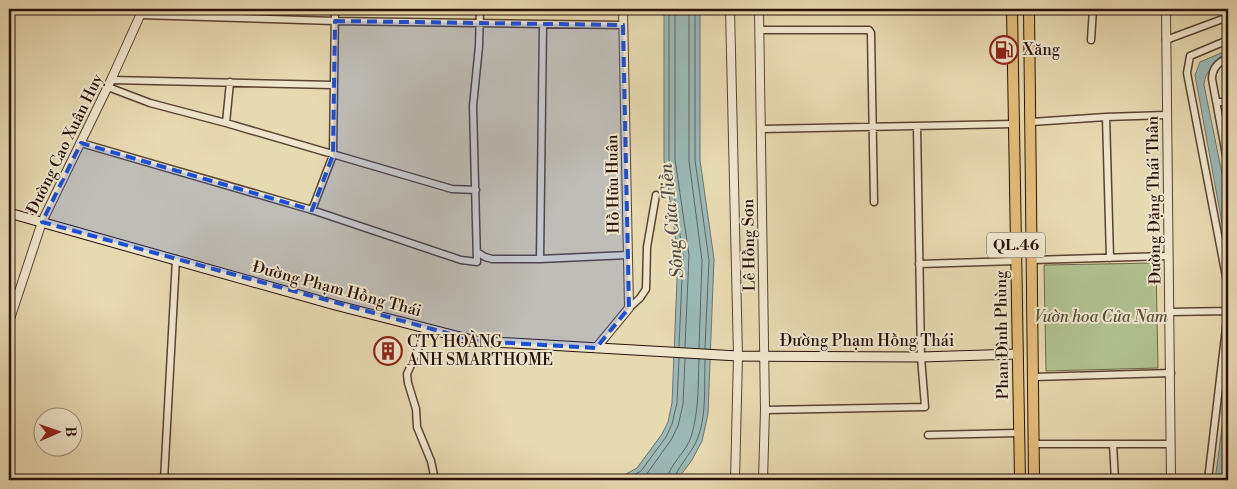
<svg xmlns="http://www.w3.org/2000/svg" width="1237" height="489" viewBox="0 0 1237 489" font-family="'Libre Bodoni',serif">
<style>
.green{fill:#b1c08f;stroke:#6e684b}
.water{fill:#9ab8b5;stroke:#6d756f}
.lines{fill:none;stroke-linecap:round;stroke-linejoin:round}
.shore{stroke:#62645e;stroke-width:1}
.minor-casing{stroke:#594331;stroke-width:9}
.tertiary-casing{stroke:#594331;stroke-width:10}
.secondary-casing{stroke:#2a1107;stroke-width:11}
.trunk-casing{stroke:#2a1107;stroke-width:12}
.minor{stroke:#efe6cc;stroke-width:6}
.tertiary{stroke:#efe6cc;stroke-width:8}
.secondary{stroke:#efe6cc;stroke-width:9}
.trunk{stroke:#e4bc78;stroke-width:10}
.marked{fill:#1d4ed8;fill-opacity:0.2;stroke:#1d4ed8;stroke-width:4;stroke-dasharray:10 6;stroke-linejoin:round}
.labels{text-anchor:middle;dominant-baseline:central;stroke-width:4;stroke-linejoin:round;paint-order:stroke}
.shield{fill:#efe6cc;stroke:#655142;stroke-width:1}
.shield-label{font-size:15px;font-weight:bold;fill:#2a1107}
.poi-label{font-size:16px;fill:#2a1107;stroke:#efe6cc;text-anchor:start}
.street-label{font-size:16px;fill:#2a1107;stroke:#efe6cc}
.park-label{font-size:16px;font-style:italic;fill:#594e37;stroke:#efe6cc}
.water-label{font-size:18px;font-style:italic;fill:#514b44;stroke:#efe6cc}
</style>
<rect width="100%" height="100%" fill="#e7d9b0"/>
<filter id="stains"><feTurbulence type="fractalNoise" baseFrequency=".004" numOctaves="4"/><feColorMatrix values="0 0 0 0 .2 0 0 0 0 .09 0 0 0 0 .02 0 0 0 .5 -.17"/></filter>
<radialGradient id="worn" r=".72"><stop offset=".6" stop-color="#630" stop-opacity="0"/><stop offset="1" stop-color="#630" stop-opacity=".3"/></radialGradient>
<path class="green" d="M1156,263L1158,368L1046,371L1044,265Z"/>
<path class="water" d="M664,9H700V160L714,259L708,414L702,441L692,460L677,480H615L637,468L662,434L668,422L672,403L678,255L664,160Z
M1228,50V60C1215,65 1205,69 1204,85L1228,203V256L1195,75L1200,62Z
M1228,383V441L1223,480H1215Z"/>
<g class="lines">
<path class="shore" d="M669,9V160L683,255L679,347
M675,9V159L689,255L685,347
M689,9V161L702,260L699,348
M695,9V160L709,260L705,348
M625,480L641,471L666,437L672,424L677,403L679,358
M638,480L646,475L671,440L678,426L683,404L685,359
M667,480C668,466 687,451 691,437C699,412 698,385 699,359
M674,480C675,471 692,452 697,440C707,416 704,386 705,360"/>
<defs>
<path id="minor" d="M335,9L333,155L312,210L461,260L477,262L473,106L479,46L480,9
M140,15L335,21L623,25
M760,30H869L871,33L874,202
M1091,40L1093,9
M1166,40L1228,17
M1228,58C1218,62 1212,68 1212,79L1228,166
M111,80L333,85
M108,87L150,103L226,123L452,189L476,190
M1217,102H1225L1228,106
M1106,117L1110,258
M1031,122L1106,117L1166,115
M226,123L230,82
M761,129L1014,124
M81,143L312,210
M477,252L485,257L492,259H540L628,255
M540,259L543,24
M1032,260L1167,256
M919,264L1016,261
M629,308L640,298L646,289L647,247L656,195
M1170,312L1228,311
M427,329L407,374L408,383L416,409L417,427L431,461L435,480
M1033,377L1171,373
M765,410L925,407L921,357L917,126
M928,435L1018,433
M1034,444H1170
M1113,444L1115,480
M164,480L176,259
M1208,480L1228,311V287L1187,73L1190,56L1228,40
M1228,480V475"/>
<path id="tertiary" d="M730,9L738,356L735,480
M759,9L765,410L763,480
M1166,9L1171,480
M9,322L42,222L111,80L143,9
M596,348L629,308L623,9"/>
<path id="secondary" d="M9,213L335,305L476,341L738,356L921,357L1017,354"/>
<path id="trunk" d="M1012,9L1020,480
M1029,9L1034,480"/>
</defs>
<use href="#minor" class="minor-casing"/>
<use href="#tertiary" class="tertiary-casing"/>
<use href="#secondary" class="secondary-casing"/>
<use href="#trunk" class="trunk-casing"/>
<use href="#minor" class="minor"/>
<use href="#tertiary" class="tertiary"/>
<use href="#secondary" class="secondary"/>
<use href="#trunk" class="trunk"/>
</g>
<path class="marked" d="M335,21L623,25L629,308L596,348L476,341L42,222L81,143L312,210L333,155Z"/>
<defs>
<symbol id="fuel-ring" viewBox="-11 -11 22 22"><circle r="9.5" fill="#efe6cc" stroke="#8f2418" stroke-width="1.5"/><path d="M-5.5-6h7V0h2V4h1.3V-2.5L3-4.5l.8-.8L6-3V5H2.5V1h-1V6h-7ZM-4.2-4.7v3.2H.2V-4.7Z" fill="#8f2418"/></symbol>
<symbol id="building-ring" viewBox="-11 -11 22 22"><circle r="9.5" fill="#efe6cc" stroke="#8f2418" stroke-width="1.5"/><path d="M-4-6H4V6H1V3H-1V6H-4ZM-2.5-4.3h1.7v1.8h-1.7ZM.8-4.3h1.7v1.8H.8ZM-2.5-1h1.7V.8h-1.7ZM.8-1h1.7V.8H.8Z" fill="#8f2418"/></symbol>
</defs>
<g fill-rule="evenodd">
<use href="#fuel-ring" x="988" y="34" width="32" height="32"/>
<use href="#building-ring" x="372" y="335" width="32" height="32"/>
</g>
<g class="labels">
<rect class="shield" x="987" y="232.5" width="58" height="25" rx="4"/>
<g class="shield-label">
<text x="1016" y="245">QL.46</text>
</g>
<g class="poi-label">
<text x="1023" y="50">Xăng</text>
<text x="407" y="342">CTY HOÀNG<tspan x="407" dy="18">ANH SMARTHOME</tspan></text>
</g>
<g class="street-label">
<text transform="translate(65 144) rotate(-64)">Đường Cao Xuân Huy</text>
<text transform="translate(613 184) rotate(-91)">Hồ Hữu Huân</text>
<text transform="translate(1154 200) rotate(-91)">Đường Đặng Thái Thân</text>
<text transform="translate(749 245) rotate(-91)">Lê Hồng Sơn</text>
<text transform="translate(337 289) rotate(15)">Đường Phạm Hồng Thái</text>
<text transform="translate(1002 335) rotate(-91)">Phan Đình Phùng</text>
<text x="867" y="341">Đường Phạm Hồng Thái</text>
</g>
<g class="park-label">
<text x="1101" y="317">Vườn hoa Cửa Nam</text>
</g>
<g class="water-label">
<text transform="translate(672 221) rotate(-96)">Sông Cửa Tiền</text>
</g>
</g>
<rect width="1237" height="489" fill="none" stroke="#e7d9b0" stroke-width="30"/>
<rect x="10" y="10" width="1217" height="469" fill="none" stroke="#2a1107" stroke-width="2.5"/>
<rect x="15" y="15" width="1207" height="459" fill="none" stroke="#2a1107"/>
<g transform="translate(58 432) rotate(88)"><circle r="24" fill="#efe6cc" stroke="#a0917d"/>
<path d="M0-4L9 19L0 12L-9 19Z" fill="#8f2418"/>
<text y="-8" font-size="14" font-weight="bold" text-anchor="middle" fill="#2a1107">B</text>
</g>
<rect width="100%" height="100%" filter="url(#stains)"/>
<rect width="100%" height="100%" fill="url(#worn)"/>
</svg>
